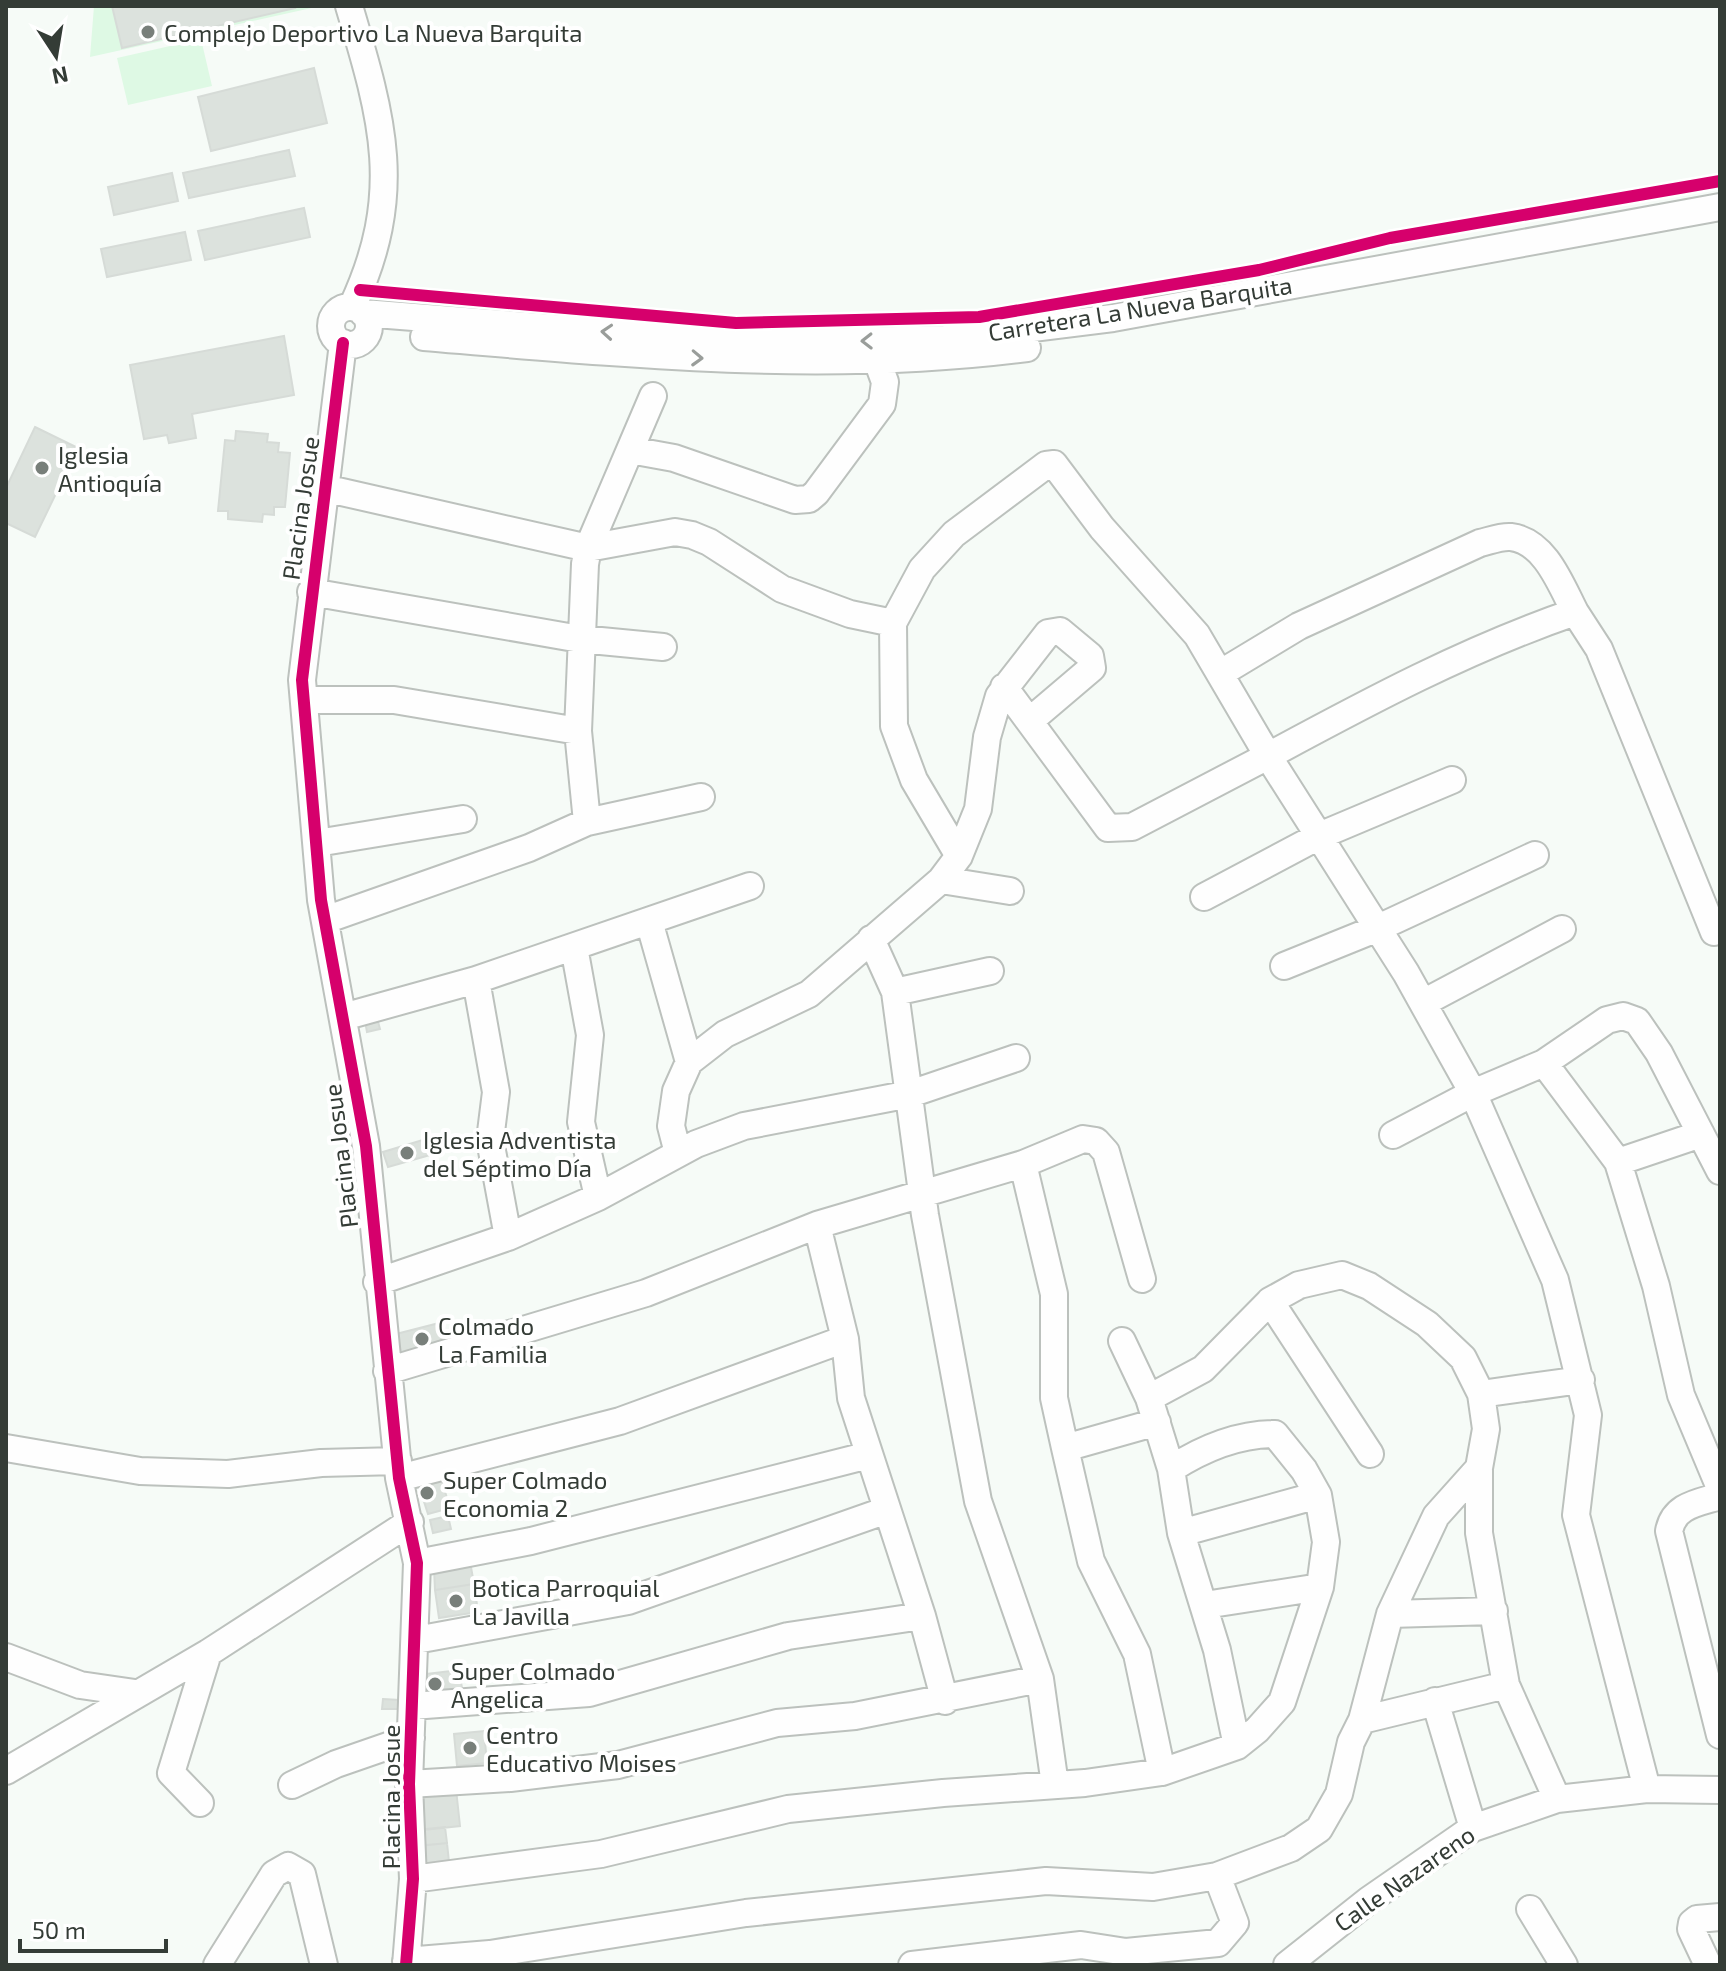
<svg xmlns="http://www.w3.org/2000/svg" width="1726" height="1971" viewBox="0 0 1726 1971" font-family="'Exo 2',sans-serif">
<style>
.green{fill:#def9e4}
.building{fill:#dce2dd;stroke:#d6dbd7;stroke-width:2}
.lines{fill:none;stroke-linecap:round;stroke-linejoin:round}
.minor-casing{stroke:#bcc1bd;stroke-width:30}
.minor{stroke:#fefefe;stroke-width:26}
.cycleway-casing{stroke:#fff;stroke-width:17}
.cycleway{stroke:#d6006c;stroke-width:12}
.oneway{stroke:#999d9a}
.poi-dot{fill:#787f7a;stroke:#fff;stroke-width:3}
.labels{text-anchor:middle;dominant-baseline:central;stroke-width:8;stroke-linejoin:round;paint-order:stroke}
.poi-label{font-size:24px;fill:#343c36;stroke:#fff;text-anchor:start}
.street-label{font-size:24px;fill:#343c36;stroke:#fff}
</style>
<rect width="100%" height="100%" fill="#f6fbf7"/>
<path class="green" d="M94,6H316V7L90,57Z
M201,39L212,86L128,105L117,58Z"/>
<path class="building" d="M112,6H294L295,8L122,48Z
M314,68L327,123L211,151L198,97Z
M289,150L295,176L189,198L183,173Z
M172,173L178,201L114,215L108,187Z
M304,208L310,237L205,260L198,231Z
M185,232L191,260L107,277L101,249Z
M284,336L294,395L192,414L196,438L169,443L167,435L144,439L130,365Z
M35,427L78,448L35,537L6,523V488Z
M236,431L268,434L267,442L279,443L278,452L290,453L285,507H274V515L263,514L262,522L228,519V511H218L225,440L235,441Z
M377,1018L380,1029L367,1032L365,1021Z
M426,1139L430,1155L388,1167L383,1152Z
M443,1322L449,1345L407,1356L401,1352L396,1334Z
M440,1475L450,1508L428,1514L418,1483Z
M448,1516L451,1529L433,1533L430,1520Z
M469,1556L474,1584L435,1590L434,1568Z
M474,1584L478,1612L439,1618L435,1590Z
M459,1670L462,1688L428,1693L425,1674Z
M383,1699L399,1700L398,1709H382Z
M484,1731L487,1763L457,1766L454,1734Z
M456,1789L460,1826L424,1830L420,1792Z
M445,1827L447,1843L419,1846L417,1830Z
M447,1843L449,1862L418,1865L416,1846Z"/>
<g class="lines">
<defs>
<path id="minor" d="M349,6C383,120 405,194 352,307
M331 326a19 19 0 1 1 38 0a19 19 0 1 1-38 0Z
M363,313L667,337L807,342L945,339L1113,318L1720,207
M424,337C625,354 826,374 1027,348
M343,343L302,680L321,900L366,1146L399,1478L417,1563L409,1784L413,1879L406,1965
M630,450L674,458L795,500L809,499L816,493L882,404L885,382L877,360
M324,488L588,548L675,532L692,535L709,542L782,589L850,614L893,623
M311,592L580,639L663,647
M1221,673L1299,626L1480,543C1489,541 1501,536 1511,537C1545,541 1561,585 1575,612
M1004,687L1108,828L1132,827L1268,756L1406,973L1473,1093L1555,1280L1588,1415L1576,1515L1647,1789
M304,700H394L578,731
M587,822L701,797
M317,843L463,819
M959,856L914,780L894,726L893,623L922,569L954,534L1046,465L1054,464L1102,528L1197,635L1268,756C1368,702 1467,649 1575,612L1599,649L1714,932
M941,880L1010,891
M1204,897L1319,836L1452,780
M325,920L529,848L587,822L578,731L585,564L588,548L653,396
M649,921L689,1062
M871,939L895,992L925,1215L978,1501L1040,1679L1055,1785
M574,947L590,1035L581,1122L598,1197
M1284,966L1378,928L1535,855
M476,980L496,1092L490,1140L508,1237
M895,992L990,971
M1423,1003L1562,929
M343,1017L476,980L750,886
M1544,1063L1607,1020L1623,1016L1637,1021L1659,1053L1720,1171
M1393,1135L1473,1093L1544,1063L1618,1162L1701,1134
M678,1153L671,1126L676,1091L689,1062L725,1034L809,994L941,880L959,856L978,809L987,737L999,696L1048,633L1060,631L1090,656L1092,668L1032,719
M1618,1162L1656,1286L1681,1395L1720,1488
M1023,1164L1054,1294V1398L1065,1448L1091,1561L1137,1654L1162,1772
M817,1225L845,1339L851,1398L922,1616L945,1701
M377,1282L508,1237L598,1197L696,1144L744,1126L910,1094L1016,1058
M1270,1301L1370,1454
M1122,1341L1149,1398L1171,1469L1181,1533L1217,1650L1237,1746
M387,1371L646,1293L817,1225L1023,1164L1083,1139L1096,1141L1106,1152L1142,1279
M1481,1394L1581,1380
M1149,1398L1203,1369L1270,1301L1299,1285L1342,1275L1369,1286L1427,1324L1463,1358L1481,1394L1486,1429L1479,1468V1533L1506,1685L1557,1799
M6,1448L140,1471L228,1474L321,1463L398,1461
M1065,1448L1157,1422
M399,1478L620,1421L845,1339
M1720,1496C1698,1503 1674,1505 1669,1531L1720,1735
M1181,1533L1318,1495
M417,1563L531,1541L869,1455
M1205,1605L1320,1587
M1390,1614L1494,1611
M416,1640L628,1601L887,1510
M6,1657L80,1685L135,1693
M1435,1701L1473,1828
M412,1706L589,1693L788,1636L922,1616
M1362,1720L1390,1614L1436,1516L1479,1468
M6,1771L208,1653L410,1522
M409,1784L510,1778L618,1765L777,1723L855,1716L1040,1679
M292,1785L336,1764L411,1738
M200,1803L171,1773L208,1653
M413,1879L601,1854L788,1809L943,1793L1085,1783L1162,1772L1237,1746L1257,1730L1282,1702L1320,1587L1326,1542L1318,1495L1304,1470L1275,1434C1237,1434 1202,1449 1171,1469
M1530,1909L1564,1965
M406,1961L490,1954L746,1913L1046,1881L1153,1887L1217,1876L1291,1848L1319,1829L1339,1794L1351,1742L1362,1720L1506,1685
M217,1965L274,1874L288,1866L302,1874L324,1965
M912,1965L1081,1945L1126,1952L1218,1943L1235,1923L1217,1876
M1287,1965L1369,1900L1473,1828L1557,1799L1647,1789L1720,1790
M1708,1965L1691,1929L1692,1923L1697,1919L1720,1917"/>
</defs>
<use href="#minor" class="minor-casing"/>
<use href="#minor" class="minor"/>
<defs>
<path id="cycleway" d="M360,290L736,323L979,317L1259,270L1390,238L1720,181
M343,343L302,680L321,900L366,1146L399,1478L417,1563L409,1784L413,1879L406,1965"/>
</defs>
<use href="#cycleway" class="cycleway-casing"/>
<use href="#cycleway" class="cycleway"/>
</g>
<defs><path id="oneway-chevron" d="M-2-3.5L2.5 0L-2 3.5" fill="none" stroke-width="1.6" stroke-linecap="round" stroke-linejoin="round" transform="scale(2)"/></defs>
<g class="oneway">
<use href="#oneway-chevron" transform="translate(607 332) rotate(-176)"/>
<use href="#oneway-chevron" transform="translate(867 341) rotate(179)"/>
<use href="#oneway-chevron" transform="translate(697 358) rotate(2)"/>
</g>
<g class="poi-dot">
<circle cx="148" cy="32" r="8"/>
<circle cx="42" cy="468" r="8"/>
<circle cx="407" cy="1153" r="8"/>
<circle cx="422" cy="1339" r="8"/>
<circle cx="427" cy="1493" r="8"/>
<circle cx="456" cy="1601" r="8"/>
<circle cx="435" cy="1684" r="8"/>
<circle cx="470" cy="1748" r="8"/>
</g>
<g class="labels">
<g class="poi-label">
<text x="164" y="32">Complejo Deportivo La Nueva Barquita</text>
<text x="58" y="454">Iglesia<tspan x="58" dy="28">Antioquía</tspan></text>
<text x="423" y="1139">Iglesia Adventista<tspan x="423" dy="28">del Séptimo Día</tspan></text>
<text x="438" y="1325">Colmado<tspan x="438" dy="28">La Familia</tspan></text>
<text x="443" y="1479">Super Colmado<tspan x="443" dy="28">Economia 2</tspan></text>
<text x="472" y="1587">Botica Parroquial<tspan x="472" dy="28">La Javilla</tspan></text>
<text x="451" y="1670">Super Colmado<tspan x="451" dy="28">Angelica</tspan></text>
<text x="486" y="1734">Centro<tspan x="486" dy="28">Educativo Moises</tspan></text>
</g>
<g class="street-label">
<text transform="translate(1140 308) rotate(-9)">Carretera La Nueva Barquita</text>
<text transform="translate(300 508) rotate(-82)">Placina Josue</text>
<text transform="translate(340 1156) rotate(-97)">Placina Josue</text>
<text transform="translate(390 1797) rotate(-90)">Placina Josue</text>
<text transform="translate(1404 1878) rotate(-35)">Calle Nazareno</text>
</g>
</g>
<rect width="1726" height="1971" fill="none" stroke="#343c36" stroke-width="16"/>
<g transform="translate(56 56) rotate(168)" stroke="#ffffff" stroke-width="6" paint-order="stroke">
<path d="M0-6L14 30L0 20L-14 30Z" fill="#343c36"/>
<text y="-12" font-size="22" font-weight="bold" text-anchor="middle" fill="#343c36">N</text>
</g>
<path d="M20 1939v12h146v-12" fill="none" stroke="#343c36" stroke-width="4"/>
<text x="32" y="1939" font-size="24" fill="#343c36" stroke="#ffffff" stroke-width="6" paint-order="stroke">50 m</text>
</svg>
